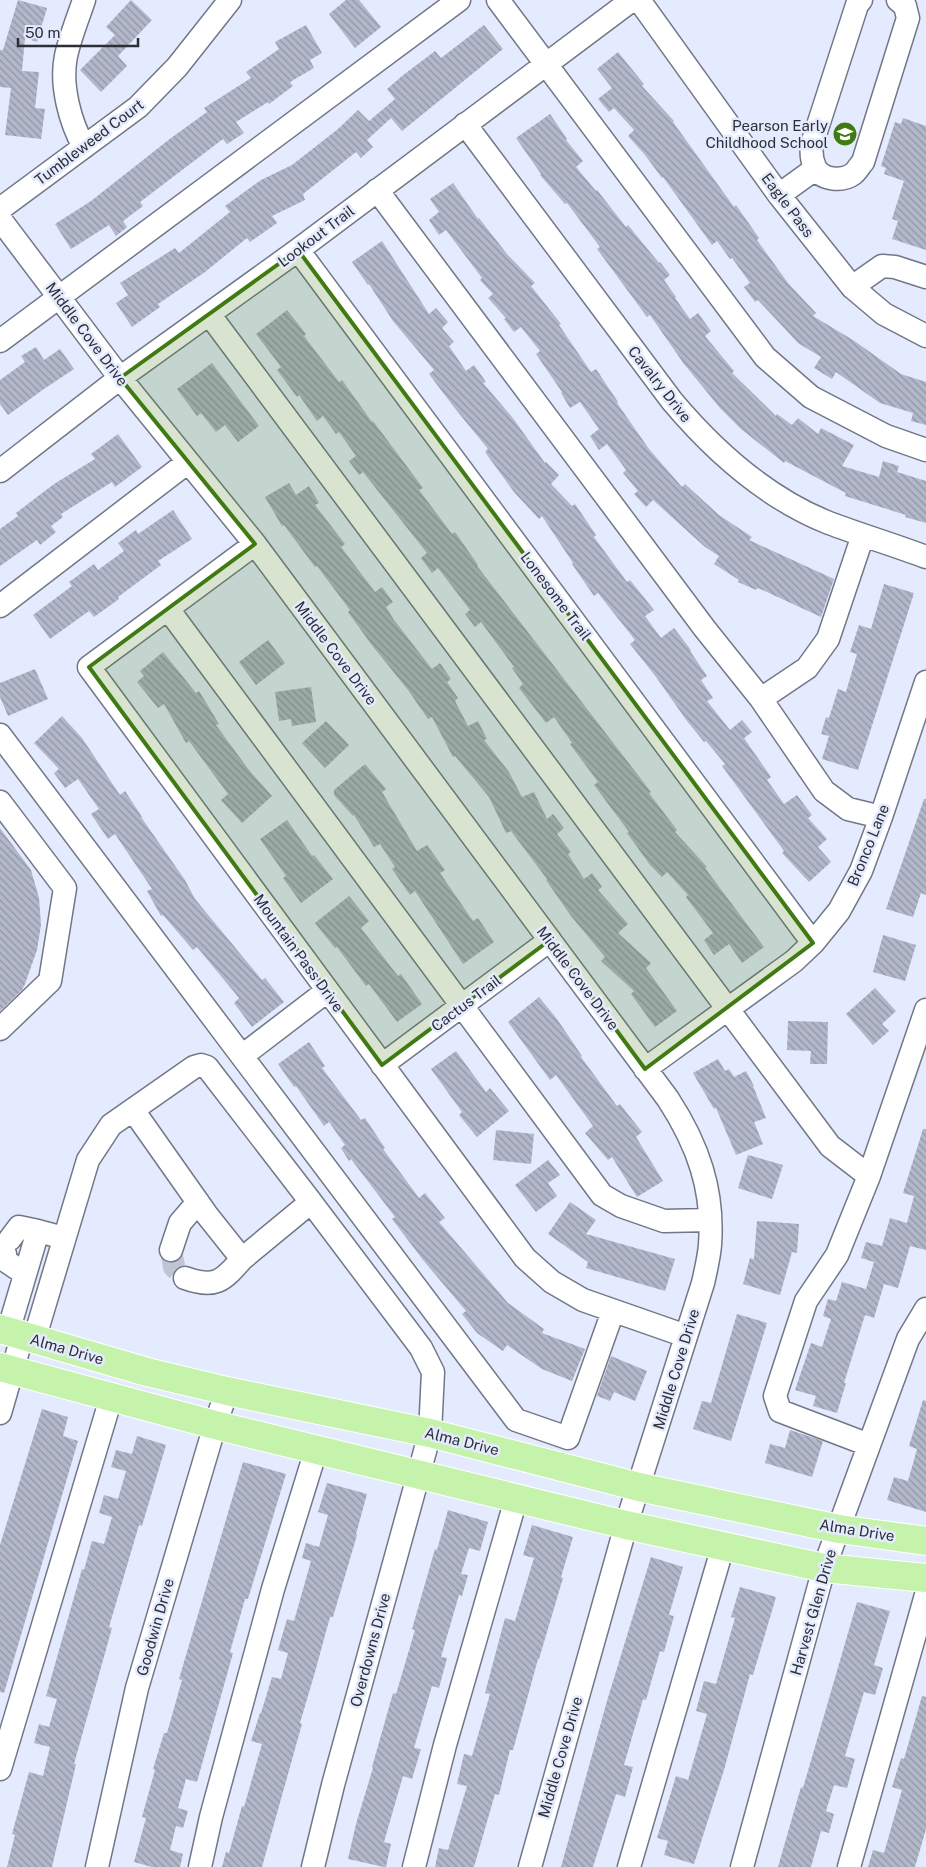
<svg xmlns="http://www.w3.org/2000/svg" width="926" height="1867" viewBox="0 0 926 1867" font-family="'Public Sans',sans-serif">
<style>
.building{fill:url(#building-back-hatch)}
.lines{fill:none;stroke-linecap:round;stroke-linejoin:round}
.minor-tunnel{stroke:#c0c5d6;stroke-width:22;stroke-dasharray:22 11;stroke-linecap:butt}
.minor-casing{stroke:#727788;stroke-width:25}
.major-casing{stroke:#fff;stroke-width:30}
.minor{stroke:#fff;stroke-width:22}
.major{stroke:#c6f3ac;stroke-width:28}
.marked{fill:#407a12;fill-opacity:0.2;stroke:#407a12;stroke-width:4;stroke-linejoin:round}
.labels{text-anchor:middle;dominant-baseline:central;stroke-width:5;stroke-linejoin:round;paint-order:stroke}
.poi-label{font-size:15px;fill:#2d2f36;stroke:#e5ebfe;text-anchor:end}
.street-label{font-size:15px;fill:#2d2f36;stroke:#e5ebfe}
</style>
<defs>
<pattern id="building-back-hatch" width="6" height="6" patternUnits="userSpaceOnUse" patternTransform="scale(1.25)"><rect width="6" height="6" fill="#b2b7c9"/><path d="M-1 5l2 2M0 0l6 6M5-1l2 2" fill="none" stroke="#9195a4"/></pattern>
</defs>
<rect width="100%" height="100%" fill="#e5ebfe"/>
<path class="building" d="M18,0L47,8L37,42L25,38L22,71L39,72L35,108L45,109L41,139L5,135L11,88L0,87V50H3Z
M131,0L152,20L118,56L127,66L101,92L80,70L115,35L106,27Z
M346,0H359L381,27L355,48L329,14Z
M306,25L322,53L310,60L314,68L290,82L293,86L269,104L268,102L236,122L244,133L227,144L223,139L140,202L143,206L123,221L127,227L116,236L109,225L71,249L55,224L91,201L171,138L207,112L204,108L251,78L246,72L279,49L275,42Z
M484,25L503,49L402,131L391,118L367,140L373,147L361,158L356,152L303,194L305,200L272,216L277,223L250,242L247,238L205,272L158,304L160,307L132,327L116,303L128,295L120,283L175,248L179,253L230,212L225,206L261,180L292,165L338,129L358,110L369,121L395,99L387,89L402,76L435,51L441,58Z
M618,52L644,84L642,86L674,121L673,122L734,207L736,205L759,238L757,240L788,283L816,313L813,316L853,340L901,374L926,382V425L911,421L913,413L880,403L836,372L832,379L814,368L821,357L798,343L758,300L755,302L744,287L750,283L732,258L730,259L717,241L712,245L663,177L662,178L645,155L628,136L634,130L614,108L609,112L598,99L612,88L597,69Z
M550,114L567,139L566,140L583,161L576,167L596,191L597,190L626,227L628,225L659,263L660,262L670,275L664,280L676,297L675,298L690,319L698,313L711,331L705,336L734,371L732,373L776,416L777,414L792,425L798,418L818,434L821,428L854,445L842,466L879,477L883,461L899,466L897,472L926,481V523L905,517L906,515L845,496L846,493L785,461L784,463L741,429L720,408L684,364L650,315L647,317L597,249L600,247L567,203L565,204L540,175L541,174L516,138Z
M903,118L926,126V250L892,239L898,221L892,219L904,181L884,174L886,168L881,166L895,122L901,124Z
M453,183L478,219L479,218L507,254L535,283L531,286L561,324L559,325L591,372L596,369L618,402L617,403L649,449L682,487L685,484L719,515L752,537L749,540L834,579L821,617L758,588L756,590L738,582L739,580L714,564L719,556L705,547L653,500L646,507L634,494L638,491L623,473L626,470L607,444L599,450L590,436L599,429L580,402L570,408L561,393L562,392L536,354L540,351L521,327L514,332L504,319L506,318L488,298L493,294L480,280L482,278L446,230L439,235L429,220L439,212L430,199Z
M382,241L429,314L436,308L448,322L442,328L454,342L449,346L466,371L474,365L486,382L483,383L512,417L545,463L546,462L559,475L551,484L572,506L575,504L596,535L594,537L627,582L630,580L654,610L645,616L661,638L674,628L691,650L690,651L707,676L701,680L713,698L707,701L730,730L742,720L752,732L744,738L771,777L767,780L784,804L797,795L812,815L808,818L827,839L818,847L831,862L809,882L782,853L784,851L722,766L725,764L706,741L704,742L687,721L656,677L630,644L635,640L598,593L594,596L572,564L573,563L542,516L539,519L514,492L485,452L488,449L453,406L429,374L434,370L393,321L369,284L368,285L352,262Z
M287,310L306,334L304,336L339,382L342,380L372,422L373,421L423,488L419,490L452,534L455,532L478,565L477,566L651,792L649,793L677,830L675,832L707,867L705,868L764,947L742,963L729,944L714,955L704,940L713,933L686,897L688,895L667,872L662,877L650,865L627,833L629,832L594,785L598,782L570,744L572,743L554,717L546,723L519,688L523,684L512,668L514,667L481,622L475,627L465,614L470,610L438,568L432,573L421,558L427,553L363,472L359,475L349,461L356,456L339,432L336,434L323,416L317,421L299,395L297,397L277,370L281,367L256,334Z
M36,347L44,360L60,349L74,369L44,389L8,415L0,404V380L25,362L21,356Z
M212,363L259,426L238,442L225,425L216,432L201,413L197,416L177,389Z
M118,434L142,467L115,487L112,482L61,514L63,517L51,526L56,532L40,545L37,540L0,566V529L18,516L16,513L54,484L95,459L91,454Z
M289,483L296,495L309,486L319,503L315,505L345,544L341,547L375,592L382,587L393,602L386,607L394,620L432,669L440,663L451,679L447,682L458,698L455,701L468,726L478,721L487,739L484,740L509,772L522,797L534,792L547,819L553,814L564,828L557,834L571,852L568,854L584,879L592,873L602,887L598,890L628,924L618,933L651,963L646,968L677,1011L655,1027L631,994L634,991L601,961L605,957L571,916L546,880L547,879L511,831L506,833L489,797L455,756L453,757L432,717L428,719L408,690L371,644L348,612L350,610L317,566L315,567L284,525L282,526L265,497Z
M173,510L192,539L158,561L161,565L118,597L119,599L94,617L89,611L50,639L33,615L72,586L69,582L94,564L98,570L124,551L118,543L136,530L138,534Z
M884,584L914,593L858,770L822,759L829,736L821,734L826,717L829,718L838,689L846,692L857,654L850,652L859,625L871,629Z
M268,640L285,663L256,685L239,662Z
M163,652L196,693L199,691L219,724L216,725L249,770L272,796L242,823L221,800L228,794L189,741L186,743L164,704L158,708L137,682L144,676L140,671Z
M35,669L48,699L8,716L0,697V683Z
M311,687L316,722L292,726L291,719L279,721L275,692Z
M62,716L82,738L120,795L125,791L142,817H141L185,880L195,899L262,980L265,978L284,1002L252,1027L234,1003L239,998L197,947L193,950L163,915L161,916L147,891L152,889L115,834L108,839L91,814L99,809L78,779L65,788L54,773L59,769L34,743Z
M326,721L349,745L325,768L302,743Z
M365,764L386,789L382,792L417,851L427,845L445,870L440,873L473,921L478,918L494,942L463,964L415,891L410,895L392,869L395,867L380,844L374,847L354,815L353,816L334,795V790Z
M924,799H926V895L921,893L913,917L886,909Z
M287,820L312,856L314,855L333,879L301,903L283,878L286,876L260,839Z
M0,828L31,870L39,898L41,925L37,950L25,984L22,990L0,1011Z
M349,896L369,921L361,928L398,976L401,974L422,1004L397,1022L369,984L366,986L337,947L335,948L315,923Z
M883,935L916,945L905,981L873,972Z
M875,988L896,1011L882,1024L889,1031L873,1045L846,1014Z
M539,997L557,1019L582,1056L581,1057L617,1106L620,1104L642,1132L636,1137L663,1181L637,1197L612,1157L608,1160L585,1133L593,1126L556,1075L550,1080L508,1022Z
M788,1021L828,1022L827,1064H810L811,1051L787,1050Z
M309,1042L325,1066L322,1068L361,1120L365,1118L385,1148L383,1149L419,1198L425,1193L445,1218L439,1222L508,1303L544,1329L542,1333L585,1349L572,1381L542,1369L507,1345L503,1351L477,1333L462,1314L466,1311L423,1260L392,1219L395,1217L351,1159L349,1161L341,1148L345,1145L329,1122L324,1126L296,1086L294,1087L278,1064Z
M456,1051L486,1092L490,1088L509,1111L477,1137L459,1115L462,1112L431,1069Z
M718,1059L725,1071L729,1069L734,1077L746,1071L754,1086H753L766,1118L754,1122L763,1144L736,1155L716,1108L714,1109L693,1073Z
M923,1129H926V1250L910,1246L898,1288L884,1284L874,1318L865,1315L844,1383H846L837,1413L813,1406L816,1396L795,1390L811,1343L822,1347L831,1319L823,1316L828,1299L836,1301L842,1282L866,1289L874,1262L861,1258L866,1242L882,1246L890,1218L907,1223L914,1196L903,1193Z
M496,1130L534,1134L531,1164L493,1160Z
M748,1155L783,1165L772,1199L738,1188Z
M548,1160L560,1175L548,1183L557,1196L536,1212L515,1185Z
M570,1202L596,1220L586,1234L675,1259L665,1291L586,1268L588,1262L548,1234Z
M757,1221L799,1224L797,1253L792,1252L780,1295L743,1284L750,1258L754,1259Z
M737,1314L767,1323L731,1441L693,1429L702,1401L711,1403Z
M611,1356L647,1371L635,1401L614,1392L610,1401L597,1396Z
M923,1400L926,1401V1512L887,1500L894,1477L908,1481L917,1449L909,1446Z
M42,1409L68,1417L63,1436L78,1441L4,1693L0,1692V1545Z
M790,1430L823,1441L812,1477L765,1463L770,1444L785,1448Z
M137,1436L166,1445L142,1526L139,1525L109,1627L112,1628L74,1764H76L52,1867H7L15,1835L12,1834L29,1772L43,1776L50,1747L34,1743L39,1724L49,1727L57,1699L46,1696L82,1569L84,1570L92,1541L104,1544L112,1517L99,1513L104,1495L118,1499L126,1471L111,1467L116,1450L132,1454Z
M243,1462L286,1474L248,1599H245L230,1652L233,1653L197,1782L186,1779L178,1808L188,1811L183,1828L176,1826L170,1850L183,1854L180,1867H152L134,1862L146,1818L142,1817L155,1770L153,1769L164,1733H167L182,1680L179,1679Z
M327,1483L367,1494L356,1534L357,1535L333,1617H330L315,1672L300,1723L302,1724L262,1867H222L226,1852L229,1853L242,1806L244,1807L262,1744L251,1741L260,1713H261L272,1677L281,1679L288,1653L278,1650L287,1619L294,1621L311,1561L302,1558L306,1543L319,1547L328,1515L318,1512Z
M448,1510L488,1522L480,1551L469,1548L461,1574L468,1575L462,1596L459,1595L441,1657L447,1658L439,1688L432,1686L414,1748L421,1749L412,1779L403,1776L384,1842L391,1844L386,1867H384L348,1859L356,1824L373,1768L372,1767L393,1693L396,1694L415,1630L412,1629L435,1549L437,1550Z
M532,1525L573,1537L561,1577L563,1578L539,1659H538L513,1750H510L499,1795L495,1794L474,1867H435L439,1848L448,1850L467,1786L457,1784L464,1754L472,1756L490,1694L485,1693L505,1618L515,1621L534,1558L523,1555Z
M651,1557L683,1567L669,1615L674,1616L664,1652L660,1651L646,1700L643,1699L624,1765L633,1767L625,1797L616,1794L593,1867H561L607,1701Z
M740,1587L776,1597L753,1675L750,1674L724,1770L694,1864L664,1855L668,1841L657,1838L676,1776L688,1780L707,1714L696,1711L704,1681L716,1684L735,1618L731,1617Z
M857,1602L890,1611L874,1665L883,1668L875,1695L864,1692L845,1756L855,1759L847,1788L834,1785L826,1811L834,1814L829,1833L821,1831L811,1867H778L801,1787L803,1788Z
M922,1696L926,1697V1829L915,1867H868L873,1850L884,1853L902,1790L892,1787L901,1758L904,1759Z"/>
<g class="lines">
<path class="minor-tunnel" d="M171,1250L174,1267L185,1278"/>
<defs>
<path id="minor" d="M84,0C78,18 70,37 66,56C60,85 70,122 84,147
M498,0L765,357L811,397L886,436L926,450
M639,0L779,195L852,287L884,314L926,336
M861,0L857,5L812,144C811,152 811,159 815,167C821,180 842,182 853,174C857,171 860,165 863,162L908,18L905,6L898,0
M465,124L672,401C715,452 766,498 829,523C861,535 894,545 926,557
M377,190L705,629L761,699L824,791L848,809L881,817
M779,195L815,169
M0,209L138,107L177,67L230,0
M0,219L120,378L255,544L668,1099C698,1145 714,1190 710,1245C709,1257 706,1270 703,1283L626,1525L530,1867
M298,250L813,943
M852,287L882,266L895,267L926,277
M209,314L830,1146L869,1176
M0,341L459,0
M0,471L120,378L298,250L632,0
M255,544L89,667L525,1258L552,1282L583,1300L686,1336
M0,606L188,462
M168,609L602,1195L621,1206L664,1221L710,1220
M761,699L807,668L828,639L863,535
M0,735L516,1420L568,1438L613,1311
M0,802L65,888L50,981L0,1029
M242,1056L327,991
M382,1065L550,940
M645,1069L794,961L813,943L839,911L861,871L881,817L926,682
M311,1202L421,1348L433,1372L430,1433L333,1785L313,1867
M10,1239L19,1227L38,1231
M171,1250L180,1223L198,1202
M5,1254L6,1261L25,1274
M185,1278C215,1289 223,1281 242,1259
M8,1332L38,1231L64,1238
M34,1340L88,1160L111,1125L194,1067L201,1065L207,1067L311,1202L242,1259L207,1215L133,1110
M0,1413L22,1337
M869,1445L780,1411L775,1396L806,1301L837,1255L869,1176L926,1010
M0,1769L111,1398
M97,1867L137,1688L215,1425L227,1391
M200,1867L211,1817L273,1589L316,1450
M414,1867L445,1745L516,1499
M629,1867L723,1546
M742,1867L824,1568L908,1339L926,1309
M849,1867L926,1595"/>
<path id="major" d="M0,1329L147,1372L227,1391L430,1433L639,1487L839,1529L926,1541
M0,1367L215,1425L626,1525L824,1568L926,1578"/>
</defs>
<use href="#minor" class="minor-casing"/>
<use href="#major" class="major-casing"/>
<use href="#minor" class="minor"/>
<use href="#major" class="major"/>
</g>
<path class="marked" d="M298,250L813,943L645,1069L550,940L382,1065L89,667L255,544L120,378Z"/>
<defs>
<symbol id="school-disc" viewBox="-11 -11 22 22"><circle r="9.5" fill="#407a12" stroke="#e5ebfe"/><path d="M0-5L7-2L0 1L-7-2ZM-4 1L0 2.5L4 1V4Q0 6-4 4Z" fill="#fff"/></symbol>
</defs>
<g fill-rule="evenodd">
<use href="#school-disc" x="831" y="120" width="28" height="28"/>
</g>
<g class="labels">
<g class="poi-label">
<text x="828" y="125">Pearson Early<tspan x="828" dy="17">Childhood School</tspan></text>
</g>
<g class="street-label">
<text transform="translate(89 142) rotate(-37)">Tumbleweed Court</text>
<text transform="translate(788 205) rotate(53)">Eagle Pass</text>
<text transform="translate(316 236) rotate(-37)">Lookout Trail</text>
<text transform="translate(87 334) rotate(53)">Middle Cove Drive</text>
<text transform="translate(660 384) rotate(52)">Cavalry Drive</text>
<text transform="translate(556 596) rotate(53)">Lonesome Trail</text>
<text transform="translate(336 653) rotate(53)">Middle Cove Drive</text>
<text transform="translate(868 845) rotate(-68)">Bronco Lane</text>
<text transform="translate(299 953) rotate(54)">Mountain Pass Drive</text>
<text transform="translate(578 978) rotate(53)">Middle Cove Drive</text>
<text transform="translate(466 1003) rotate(-37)">Cactus Trail</text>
<text transform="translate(67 1349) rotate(16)">Alma Drive</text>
<text transform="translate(676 1369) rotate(-73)">Middle Cove Drive</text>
<text transform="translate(462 1441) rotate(14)">Alma Drive</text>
<text transform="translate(857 1530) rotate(9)">Alma Drive</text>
<text transform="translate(813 1612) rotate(-74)">Harvest Glen Drive</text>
<text transform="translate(155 1627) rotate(-74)">Goodwin Drive</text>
<text transform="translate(370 1650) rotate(-75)">Overdowns Drive</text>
<text transform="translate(560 1757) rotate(-74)">Middle Cove Drive</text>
</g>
</g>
<path d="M18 38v8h120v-8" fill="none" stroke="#2d2f36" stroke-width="2.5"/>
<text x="25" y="38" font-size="15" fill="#2d2f36" stroke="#e5ebfe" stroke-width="4" paint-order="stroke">50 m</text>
</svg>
